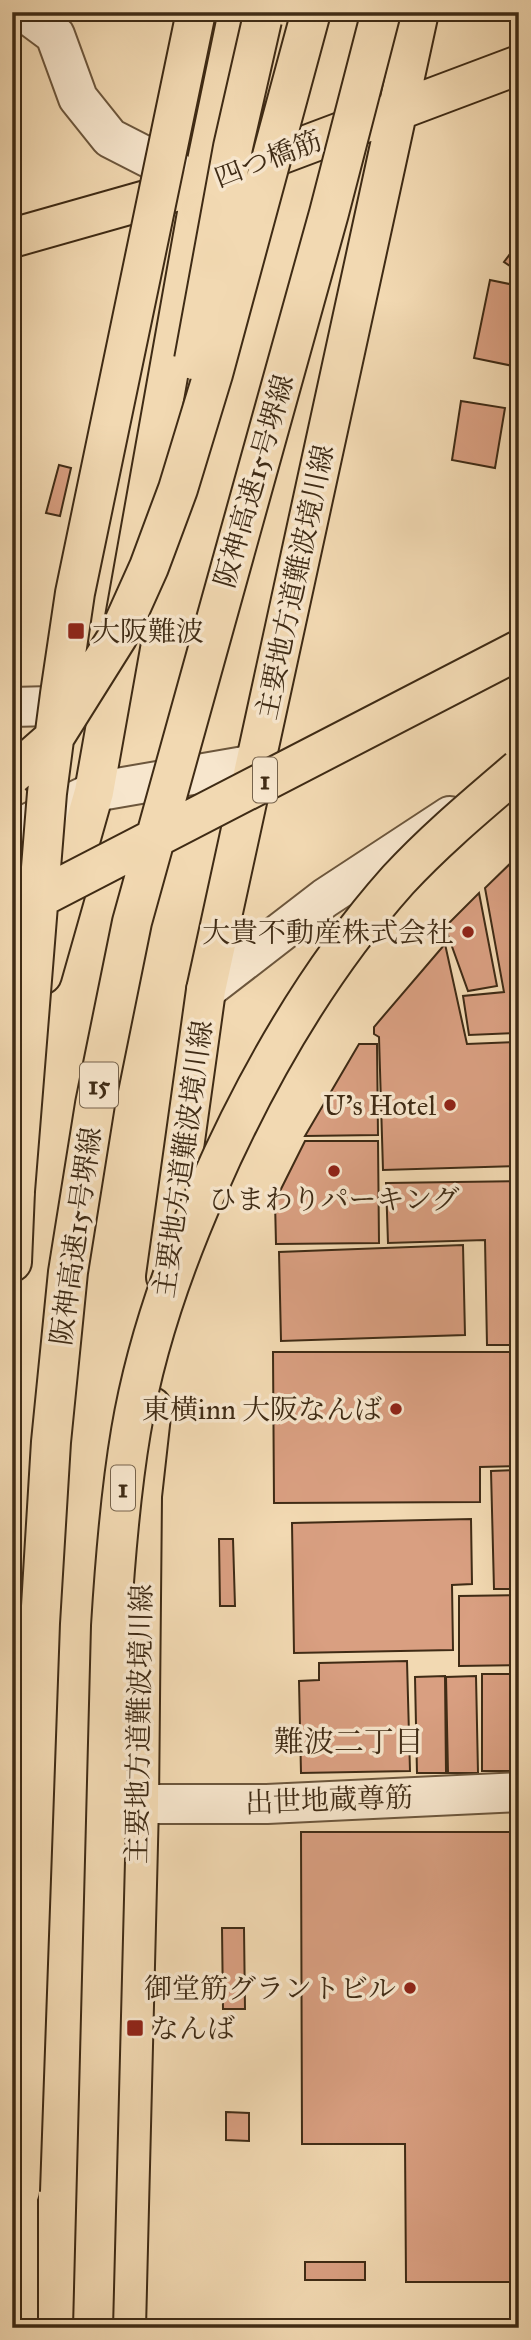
<svg xmlns="http://www.w3.org/2000/svg" width="531" height="2340" viewBox="0 0 531 2340" font-family="'IM FELL Great Primer','Noto Serif JP',serif">
<style>
.building{fill:#d99f81;stroke:#3f2b15;stroke-width:2}
.lines{fill:none;stroke-linecap:round;stroke-linejoin:round}
.minor-casing{stroke:#6c563c;stroke-width:42}
.tertiary-casing{stroke:#6c563c;stroke-width:42}
.primary-casing{stroke:#3f2b15;stroke-width:42}
.motorway-casing{stroke:#3f2b15;stroke-width:42}
.minor{stroke:#f7e6cd;stroke-width:38}
.tertiary{stroke:#f7e6cd;stroke-width:38}
.primary{stroke:#f2d9b2;stroke-width:38}
.motorway{stroke:#f2d9b2;stroke-width:38}
.motorway-bridge-casing{stroke:#3f2b15;stroke-width:42;stroke-linecap:butt}
.motorway-bridge{stroke:#f2d9b2;stroke-width:38}
.poi-dot{fill:#8f2418;stroke:#f7e6cd;stroke-width:2.5}
.labels{text-anchor:middle;dominant-baseline:central;stroke-width:7;stroke-linejoin:round;paint-order:stroke}
.shield{fill:#f7e6cd;stroke:#76634c;stroke-width:2}
.shield-label{font-size:26px;font-weight:bold;fill:#3f2b15}
.street-label{font-size:28px;fill:#3f2b15;stroke:#f7e6cd}
.poi-label{font-size:28px;fill:#3f2b15;stroke:#f7e6cd;text-anchor:end}
.neighbourhood-label{font-size:30px;fill:#3f2b15;stroke:#f7e6cd}
</style>
<rect width="100%" height="100%" fill="#f2d9b2"/>
<filter id="stains"><feTurbulence type="fractalNoise" baseFrequency=".00286" numOctaves="4"/><feColorMatrix values="0 0 0 0 .2 0 0 0 0 .09 0 0 0 0 .02 0 0 0 .5 -.17"/></filter>
<radialGradient id="worn" r=".72"><stop offset=".6" stop-color="#630" stop-opacity="0"/><stop offset="1" stop-color="#630" stop-opacity=".3"/></radialGradient>
<path class="building" d="M519,242V272L504,262Z
M490,280L519,286L518,367L474,358Z
M461,401L505,408L495,468L452,460Z
M59,465L71,468L60,516L46,513Z
M519,855V1033L469,1035L463,996L504,992L485,888Z
M479,893L497,986L468,991L445,927Z
M445,944L467,1044L519,1042V1166L383,1170L379,1037L374,1034V1027Z
M359,1044H377L378,1135L305,1136Z
M305,1141H378L379,1243L276,1244L275,1201Z
M519,1181V1345H487L485,1240L388,1243L386,1183Z
M463,1245L465,1335L281,1341L279,1252Z
M273,1352H519V1466L480,1467V1502L274,1503Z
M519,1470V1589H494L491,1471Z
M471,1519L472,1584L452,1585L453,1650L294,1653L292,1523Z
M219,1539H233L235,1606H220Z
M519,1595V1665L459,1666V1596Z
M407,1661L410,1771L301,1773L299,1681L319,1680V1663Z
M482,1674H519V1771H482Z
M445,1676L446,1773H417L415,1677Z
M476,1676L478,1773H448L446,1677Z
M301,1832H519V2282H406L405,2144H302Z
M222,1928H244L245,2009H223Z
M226,2112L249,2113V2141L226,2140Z
M305,2262H365V2280H305Z"/>
<g class="lines">
<defs>
<path id="minor" d="M24,12L55,35L78,98L110,138L194,181
M12,707L91,705
M206,990L325,898L450,816
M139,1804H267L519,1792"/>
<path id="tertiary" d="M12,831L94,792L256,764"/>
<path id="primary" d="M245,168L519,65
M12,238L185,189
M42,975L94,792L202,185L238,12
M166,1277L206,990L419,12
M126,2328L139,1804L142,1496L152,1407"/>
<path id="motorway" d="M12,1262L15,1191
M18,2328V2158"/>
</defs>
<use href="#minor" class="minor-casing"/>
<use href="#tertiary" class="tertiary-casing"/>
<use href="#primary" class="primary-casing"/>
<use href="#motorway" class="motorway-casing"/>
<use href="#minor" class="minor"/>
<use href="#tertiary" class="tertiary"/>
<use href="#primary" class="primary"/>
<use href="#motorway" class="motorway"/>
<defs>
<path id="motorway-bridge" d="M194,360L233,147L262,20
M12,775L54,738L118,636L149,567L178,489L213,374L311,12
M20,908L519,650
M15,1191L47,793L60,694L75,593L196,12
M20,2191L40,1623L51,1442L68,1272L95,1104L132,922L329,213L381,12
M93,2328L111,1626C115,1561 120,1496 131,1431C145,1348 173,1267 207,1190C256,1078 316,972 398,880C435,840 477,805 519,769"/>
</defs>
<use href="#motorway-bridge" class="motorway-bridge-casing"/>
<use href="#motorway-bridge" class="motorway-bridge"/>
</g>
<g class="poi-dot">
<rect x="67" y="622" width="18" height="18" rx="3.5"/>
<circle cx="468" cy="932" r="7"/>
<circle cx="450" cy="1105" r="7"/>
<circle cx="334" cy="1171" r="7"/>
<circle cx="396" cy="1409" r="7"/>
<circle cx="410" cy="1988" r="7"/>
<rect x="126" y="2019" width="18" height="18" rx="3.5"/>
</g>
<g class="labels">
<g class="shield">
<rect x="253" y="757.5" width="24" height="45" rx="5"/>
<rect x="80" y="1062.5" width="38" height="45" rx="5"/>
<rect x="111" y="1465.5" width="24" height="45" rx="5"/>
</g>
<g class="shield-label">
<text x="265" y="780">1</text>
<text x="99" y="1085">15</text>
<text x="123" y="1488">1</text>
</g>
<g class="street-label">
<text transform="translate(268 159) rotate(-21)">四つ橋筋</text>
<text transform="translate(254 481) rotate(-74)">阪神高速15号堺線</text>
<text transform="translate(295 582) rotate(-78)">主要地方道難波境川線</text>
<text transform="translate(183 1159) rotate(-82)">主要地方道難波境川線</text>
<text transform="translate(76 1236) rotate(-82)">阪神高速15号堺線</text>
<text transform="translate(139 1724) rotate(-89)">主要地方道難波境川線</text>
<text transform="translate(329 1800) rotate(-2)">出世地蔵尊筋</text>
</g>
<g class="poi-label">
<text x="92" y="631" text-anchor="start">大阪難波</text>
<text x="454" y="932">大貴不動産株式会社</text>
<text x="436" y="1105">U's Hotel</text>
<text x="334" y="1199" text-anchor="middle">ひまわりパーキング</text>
<text x="382" y="1409">東横inn 大阪なんば</text>
<text x="396" y="1988">御堂筋グラントビル</text>
<text x="151" y="2028" text-anchor="start">なんば</text>
</g>
<g class="neighbourhood-label">
<text x="349" y="1742">難波二丁目</text>
</g>
</g>
<rect width="531" height="2340" fill="none" stroke="#f2d9b2" stroke-width="42"/>
<rect x="14" y="14" width="503" height="2312" fill="none" stroke="#3f2b15" stroke-width="3.5"/>
<rect x="21" y="21" width="489" height="2298" fill="none" stroke="#3f2b15" stroke-width="2"/>
<rect width="100%" height="100%" filter="url(#stains)"/>
<rect width="100%" height="100%" fill="url(#worn)"/>
</svg>
